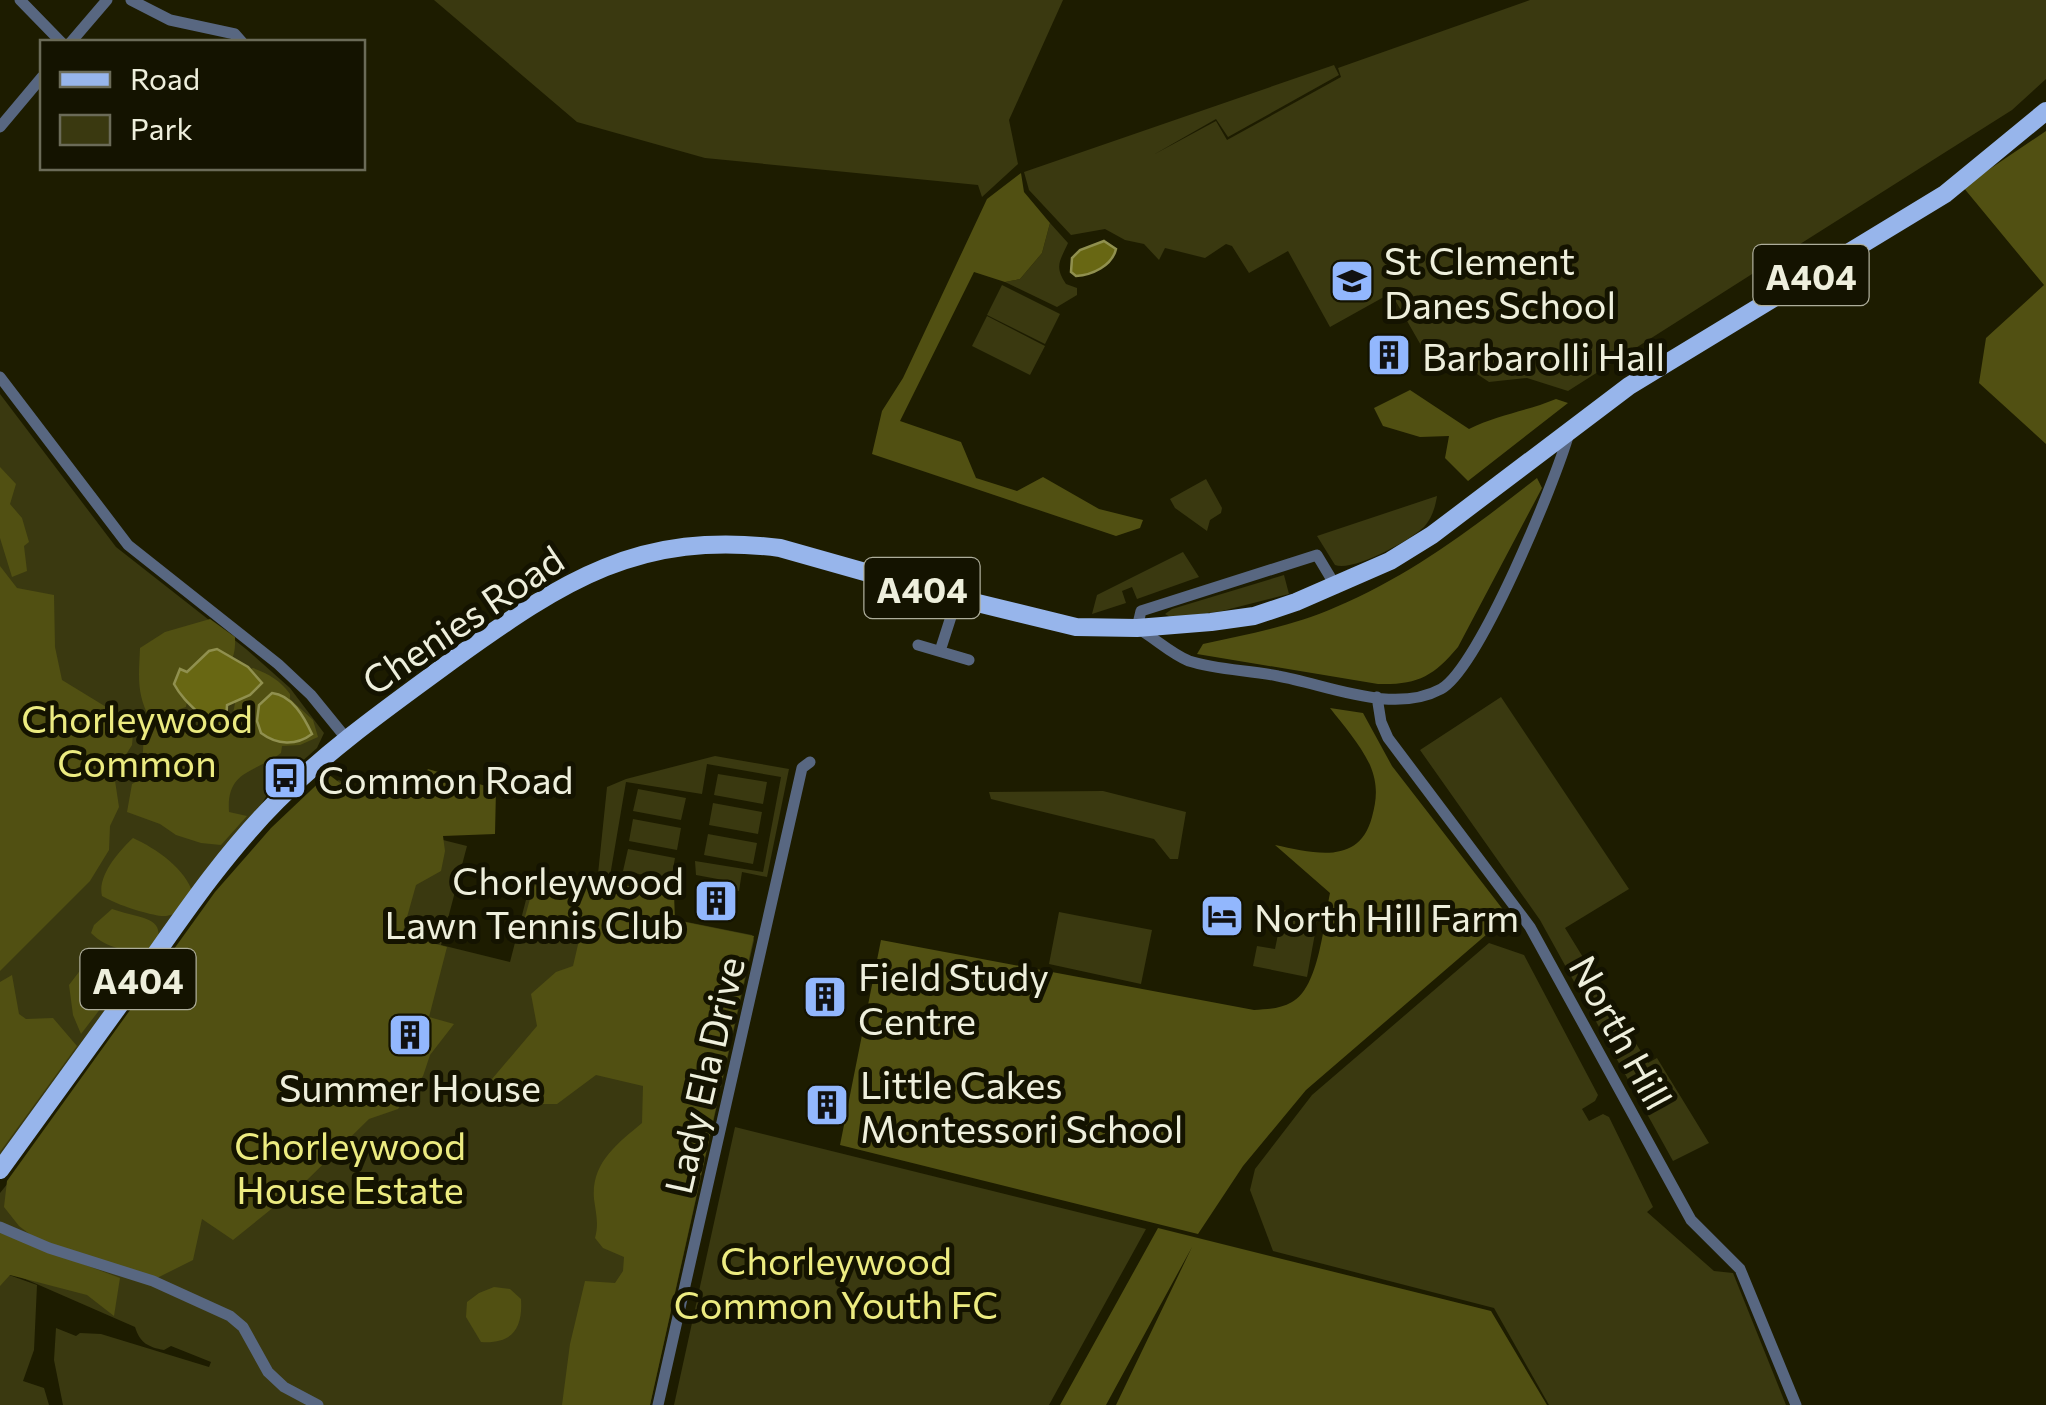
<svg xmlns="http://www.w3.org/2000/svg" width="2046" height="1405" viewBox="0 0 2046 1405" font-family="Commissioner,sans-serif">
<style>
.green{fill:#3a3910}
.forest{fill:#515012}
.water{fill:#686713;stroke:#90904f;stroke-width:2.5}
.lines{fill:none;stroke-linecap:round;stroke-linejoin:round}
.street{stroke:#586781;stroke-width:11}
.primary{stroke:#97b5eb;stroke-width:18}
.labels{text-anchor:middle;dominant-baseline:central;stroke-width:10;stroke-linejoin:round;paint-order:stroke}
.shield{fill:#141300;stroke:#adad9a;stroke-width:2.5}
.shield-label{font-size:35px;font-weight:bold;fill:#eeefdc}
.poi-label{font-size:38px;fill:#eeefdc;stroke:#141300;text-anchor:start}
.street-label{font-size:38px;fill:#eeefdc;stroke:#141300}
.park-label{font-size:38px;fill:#eceb80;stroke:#141300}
</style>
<rect width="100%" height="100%" fill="#1d1c00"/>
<path class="green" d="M434,0H1063L1009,120L1018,164L982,197L978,185L705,158L577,122Z
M1530,0H2046V79L2012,110L1789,251L1790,254L1771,262L1568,391L1527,378L1489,382L1456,360L1438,375L1391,293L1330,327L1288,251L1249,273L1232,246L1226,244L1205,258L1165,248L1159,260L1144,244L1125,240L1105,229L1071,235L1029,190L1024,172L1334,65L1339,75L1228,137L1216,119L1153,155L1216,121L1227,140L1341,77L1338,68Z
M1050,223L1068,243C1060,261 1054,266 1066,284L1077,288V295L1057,307L1005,282L1020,279L1042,253Z
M1002,285L1060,314L1045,344L987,315Z
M987,316L1045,346L1030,375L972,346Z
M0,394L116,547L246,649L290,688L324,733L317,748L269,791L254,818L0,1158Z
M1206,479L1222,508L1221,513L1210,520L1207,531L1175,508L1170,499Z
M1437,496C1435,508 1432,518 1424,527C1409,541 1353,572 1335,565L1317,536Z
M1183,552L1199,577L1137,599L1132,587L1122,591L1126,603L1092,614L1097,595Z
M1284,575L1289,594L1222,611L1172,618L1165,614L1172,609Z
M1501,697L1629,889L1565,928L1648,1063L1657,1058L1709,1143L1673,1161L1540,920L1420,750Z
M715,756L789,769L767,877L742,872L739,891L723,889V880L696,875L695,861L763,872L781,777L707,764L702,794L626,782L610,876L598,874L607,787L626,779Z
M718,774L767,782L763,804L714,795Z
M339,780L443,840L467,846L441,945L510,962L528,892L537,881H568L669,910L682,921L752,935L754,940L650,1405H63L54,1360L56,1328L76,1336L80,1333L101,1334L209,1367L211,1362L171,1346L164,1350C148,1347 140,1343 135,1327L16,1275L0,1237V1193L329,784Z
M638,789L686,798L681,820L633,811Z
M1103,791L1186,812L1178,859H1170L1154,839L991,799L989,792Z
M713,803L762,812L758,834L709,825Z
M633,819L681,828L677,850L629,841Z
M708,834L757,843L753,864L704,855Z
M628,849L675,858L671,880L623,871Z
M1283,910L1318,917L1307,977L1253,966L1257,946L1275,949Z
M1059,912L1152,930L1141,984L1049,964Z
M1489,943L1524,955L1598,1095L1595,1101L1582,1109L1589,1121L1603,1114L1609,1117L1653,1207L1647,1212L1714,1271L1733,1273L1786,1405H1549L1494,1308L1273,1251L1250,1190L1255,1169L1312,1095Z
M735,1127L1146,1229L1049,1405H674Z
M9,1275L37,1285L34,1350L23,1381L44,1388L49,1405H0V1285Z"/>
<path class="forest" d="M2046,131V444L1979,383L1986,338L2044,285L1963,187Z
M1021,173L1024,192L1050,223L1042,253L1020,279L1005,282L974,272L900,421L961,442L976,478L1017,491L1043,477L1099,509L1143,520L1140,528L1116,536L872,454L882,411L903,378L987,199Z
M1410,390L1469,429C1497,415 1527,411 1556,399L1568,403L1468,481L1445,458L1449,436L1420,437L1383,426L1374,408Z
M0,467L16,484L10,504L22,518L29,542L24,546L27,571L12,577L0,538Z
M1537,478L1542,488L1458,647C1433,677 1417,685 1378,684L1197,654L1203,644C1248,634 1293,626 1336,607C1410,576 1474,527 1537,478Z
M0,566L17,588L54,595L55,647L62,680L134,724L132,745L114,774L119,807L110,826L109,850L90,881L0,971Z
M210,619L235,637C237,679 210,667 191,691C188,695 187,702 186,707L150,719C136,693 139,676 140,648L165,632Z
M253,668C269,674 280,680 290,694V699L313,720L318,737L300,745L282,746L281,753C255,773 226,770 229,812L247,816L221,845L201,843L176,835L160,824L127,812L132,784L141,779L144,736L153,725L186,722L204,727L217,717L232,715C238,701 233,689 238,675Z
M1330,708L1363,713L1392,766L1508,916L1306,1090L1243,1166L1198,1234L840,1145L881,940L1254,1010C1268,1009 1280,1009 1292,1002C1319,988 1324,922 1330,893L1275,845C1314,853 1359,866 1372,817C1377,799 1378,784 1370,765C1360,744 1344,726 1330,708Z
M428,769L496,789L495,834L443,836L445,851L441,871L416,885L402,935L447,947L429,1017L454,1024L430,1055L423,1076L398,1109L369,1119L305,1182L233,1240L202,1219L193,1260L157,1278L40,1242L19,1226L4,1207L7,1181L215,892L271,828L328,774L356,795L380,785L410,794Z
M133,838C157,849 186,869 193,894C173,920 169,919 139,911C126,907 115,903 102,896C97,876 119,851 133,838Z
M544,876H571L674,894L675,920L754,936L650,1405H562L570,1344L585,1281L615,1283L623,1271L624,1257L603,1248L595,1238C599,1224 596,1214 594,1199C591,1163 617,1144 642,1123L643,1086L596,1075L557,1104H538L529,1084L501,1095L492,1079L537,1026L531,994L556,972L573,966L580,936L559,929L530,933L523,924L533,888Z
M112,909C140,919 175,916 150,955C129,951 107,949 91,933L94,925Z
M116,952L137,961L81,1034L73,1015L69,985L85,964Z
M12,975L19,1014L26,1019L53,1018L77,1046L0,1152V982Z
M1158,1228L1491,1311L1547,1405H1116L1192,1247L1106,1405H1060Z
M0,1233L120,1278L114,1316L87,1295L10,1275L0,1286Z
M494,1287L510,1289L521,1299C523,1329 512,1344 481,1342L466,1317L467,1302L479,1293Z"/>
<path class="water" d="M1104,241L1116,249C1112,266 1092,275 1076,276L1071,272L1072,258L1080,250Z
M217,649L248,667L262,683L250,695L227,705L226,722L214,729C201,713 184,703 174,684L180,669L187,672L209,651Z
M272,693C292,695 304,717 312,734C296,746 277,745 261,733L257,721L259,705Z"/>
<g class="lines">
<path class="street" d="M20,0L61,42
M131,0L170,20L235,34L242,42
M71,42L107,0
M0,127L42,77
M0,377L128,545L278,664L311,695L346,738
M1335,585L1317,555L1141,611L1137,628C1155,638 1171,654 1189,661C1217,670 1249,670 1278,676C1328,685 1393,715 1441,689C1479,668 1556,480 1569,433
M918,645L969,660
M940,651L957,598
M1377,697L1381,722L1388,738L1530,927L1691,1220L1740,1269L1796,1405
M0,1227L49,1248L153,1281L230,1316L243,1327L268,1372L284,1387L318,1405
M658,1405L802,768L810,762"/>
<path class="primary" d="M0,1170C43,1111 86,1052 129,992C175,927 220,858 277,801C331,747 393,704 454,659C563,581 639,530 780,548L957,598L1076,627L1137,628L1211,622L1254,616L1296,602L1390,561L1432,535L1629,386L1945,194L2046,111"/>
</g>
<defs>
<symbol id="school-square" viewBox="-11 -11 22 22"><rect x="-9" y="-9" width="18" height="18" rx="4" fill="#92b7fd" stroke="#141300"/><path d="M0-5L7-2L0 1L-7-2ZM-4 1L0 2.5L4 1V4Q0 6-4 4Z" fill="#111"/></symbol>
<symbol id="building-square" viewBox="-11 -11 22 22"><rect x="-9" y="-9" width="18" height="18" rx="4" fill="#92b7fd" stroke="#141300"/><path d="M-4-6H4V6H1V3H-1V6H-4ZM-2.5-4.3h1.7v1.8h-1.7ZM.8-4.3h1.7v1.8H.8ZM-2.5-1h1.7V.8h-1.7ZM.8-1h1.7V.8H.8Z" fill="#111"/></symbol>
<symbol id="bus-square" viewBox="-11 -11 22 22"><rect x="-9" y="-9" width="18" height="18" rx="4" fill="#92b7fd" stroke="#141300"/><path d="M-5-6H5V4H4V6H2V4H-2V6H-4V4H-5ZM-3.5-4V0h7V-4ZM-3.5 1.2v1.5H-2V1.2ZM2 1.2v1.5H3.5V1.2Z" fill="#111"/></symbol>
<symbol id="hotel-square" viewBox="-11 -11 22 22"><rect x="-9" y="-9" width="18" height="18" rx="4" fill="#92b7fd" stroke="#141300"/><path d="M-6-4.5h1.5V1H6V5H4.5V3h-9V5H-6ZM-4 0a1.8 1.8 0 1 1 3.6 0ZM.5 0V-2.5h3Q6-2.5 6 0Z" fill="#111"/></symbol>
</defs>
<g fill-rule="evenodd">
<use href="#school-square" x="1327" y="256" width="50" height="50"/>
<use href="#building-square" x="1364" y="330" width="50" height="50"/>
<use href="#bus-square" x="260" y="753" width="50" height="50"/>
<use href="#building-square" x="691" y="876" width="50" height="50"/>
<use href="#hotel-square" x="1197" y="891" width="50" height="50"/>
<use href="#building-square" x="800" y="972" width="50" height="50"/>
<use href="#building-square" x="385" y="1010" width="50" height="50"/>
<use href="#building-square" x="802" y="1080" width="50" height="50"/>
</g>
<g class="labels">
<g class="shield">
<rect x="1753.5" y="245" width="115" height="60" rx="8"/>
<rect x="864.5" y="558" width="115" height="60" rx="8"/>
<rect x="80.5" y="949" width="115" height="60" rx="8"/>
</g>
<g class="shield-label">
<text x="1811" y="275">A404</text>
<text x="922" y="588">A404</text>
<text x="138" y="979">A404</text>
</g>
<g class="poi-label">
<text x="1384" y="259">St Clement<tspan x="1384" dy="44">Danes School</tspan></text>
<text x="1422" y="355">Barbarolli Hall</text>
<text x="318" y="778">Common Road</text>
<text x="684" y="879" text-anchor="end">Chorleywood<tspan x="684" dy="44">Lawn Tennis Club</tspan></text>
<text x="1254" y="916">North Hill Farm</text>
<text x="858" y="975">Field Study<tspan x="858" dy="44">Centre</tspan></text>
<text x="860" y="1083">Little Cakes<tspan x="860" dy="44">Montessori School</tspan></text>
<text x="410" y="1086" text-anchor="middle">Summer House</text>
</g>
<g class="street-label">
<text transform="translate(462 619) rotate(-34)">Chenies Road</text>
<text transform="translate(1622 1032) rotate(61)">North Hill</text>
<text transform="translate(703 1075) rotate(-77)">Lady Ela Drive</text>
</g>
<g class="park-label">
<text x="137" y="717">Chorleywood<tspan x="137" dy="44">Common</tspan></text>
<text x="350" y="1144">Chorleywood<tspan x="350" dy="44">House Estate</tspan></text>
<text x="836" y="1259">Chorleywood<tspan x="836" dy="44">Common Youth FC</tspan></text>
</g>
</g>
<rect x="40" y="40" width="325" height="130" fill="#141300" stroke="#6b6b58" stroke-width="2.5"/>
<rect x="60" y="72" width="50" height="15" fill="#97b5eb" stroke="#6b6b58" stroke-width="2.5"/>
<text x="130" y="90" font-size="30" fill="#eeefdc">Road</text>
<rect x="60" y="115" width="50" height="30" fill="#3a3910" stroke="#6b6b58" stroke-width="2.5"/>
<text x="130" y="140" font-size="30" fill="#eeefdc">Park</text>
</svg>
